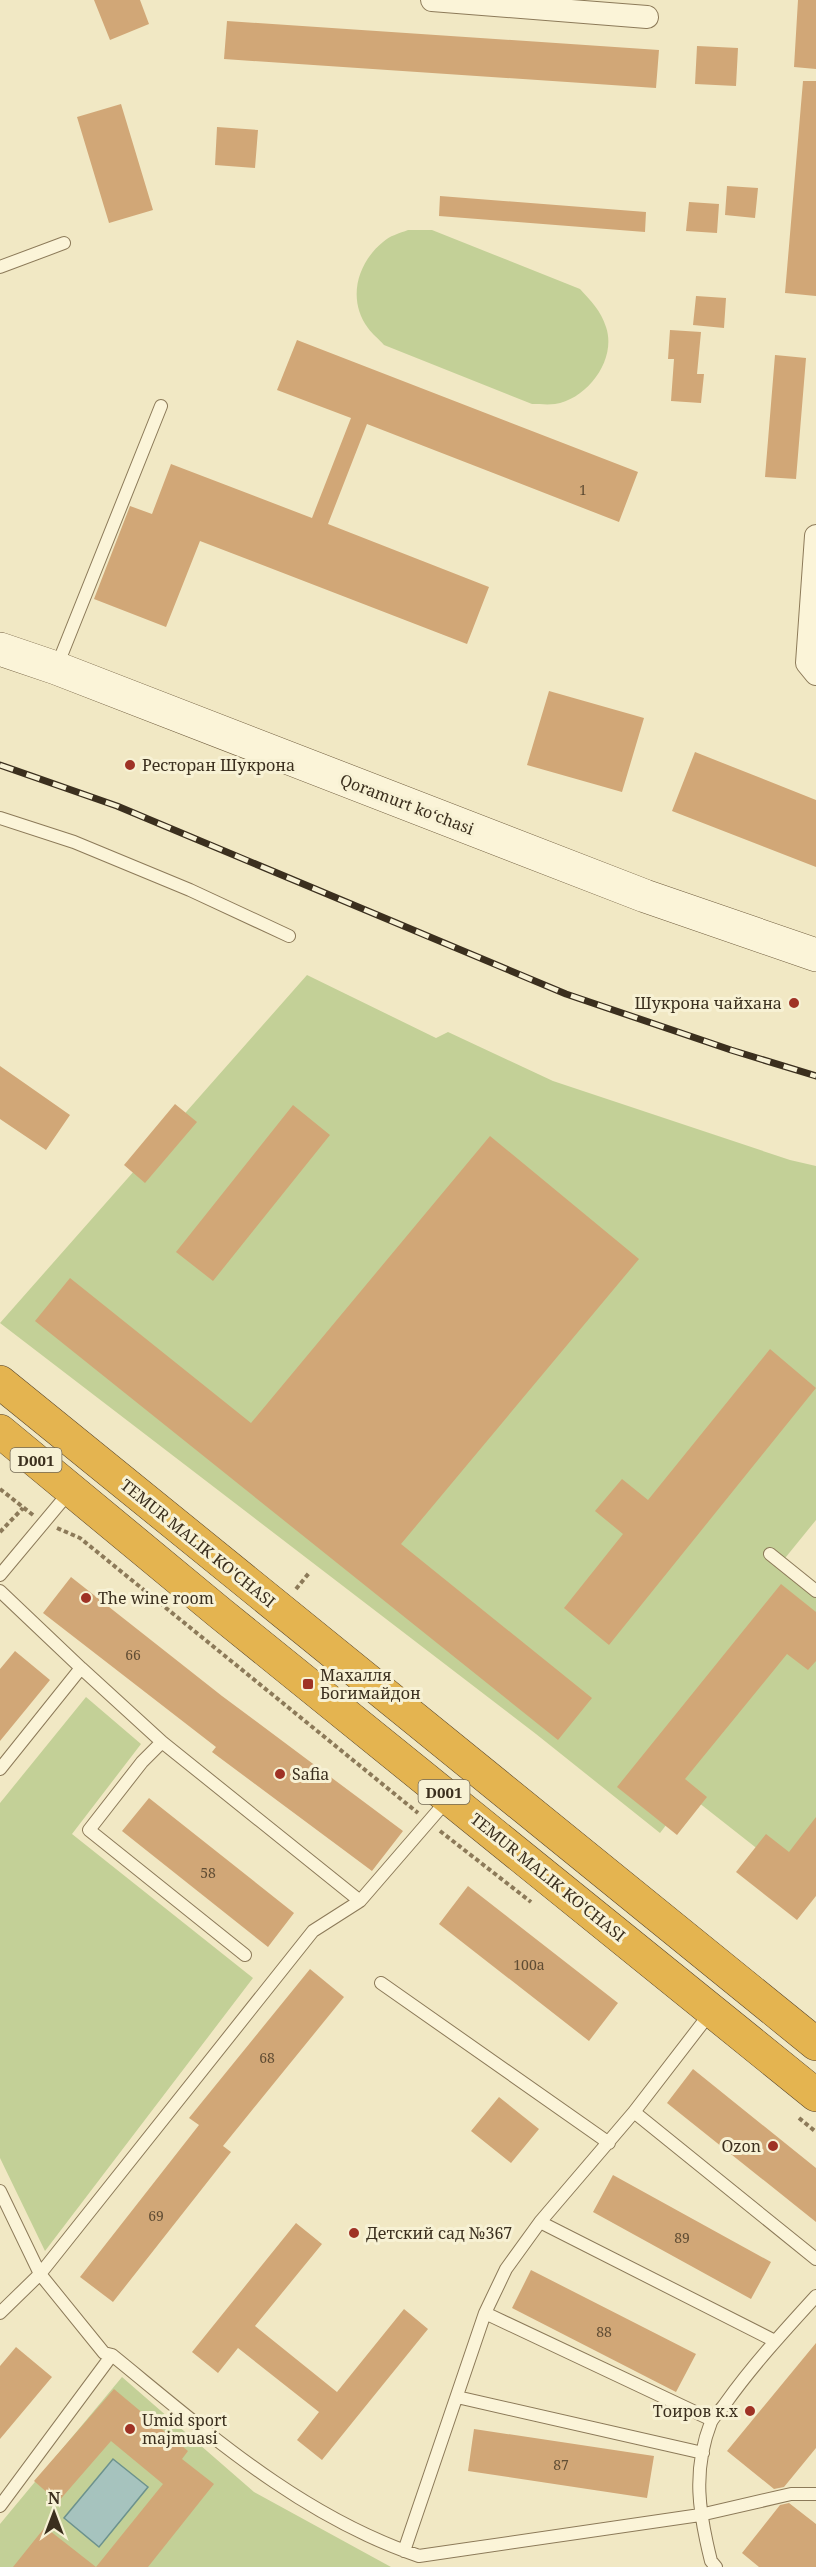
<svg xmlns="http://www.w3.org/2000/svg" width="816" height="2567" viewBox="0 0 816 2567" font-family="'Noto Serif',serif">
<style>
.green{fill:#c3d097}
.water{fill:#a6c3be;stroke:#6c928d;stroke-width:1.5}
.building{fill:#d1a777}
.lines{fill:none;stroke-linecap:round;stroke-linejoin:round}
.lane-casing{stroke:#8c7a59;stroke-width:14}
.street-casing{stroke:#8c7a59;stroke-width:24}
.secondary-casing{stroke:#6e5b3c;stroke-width:34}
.highway-casing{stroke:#5a472d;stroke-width:34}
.path{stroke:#8c7a59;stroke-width:4;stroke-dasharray:4.5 3;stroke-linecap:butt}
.lane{stroke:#fbf4d8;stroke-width:12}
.street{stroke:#fbf4d8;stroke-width:22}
.secondary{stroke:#fbf4d8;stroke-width:33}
.highway{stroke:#e4b450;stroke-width:33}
.rail-casing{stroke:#3b2f1e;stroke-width:7}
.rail{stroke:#f7f1d4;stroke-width:4.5;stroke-dasharray:14;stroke-linecap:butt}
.poi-dot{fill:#9f3225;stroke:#f7f1d4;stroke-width:2}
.labels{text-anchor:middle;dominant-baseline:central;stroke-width:6;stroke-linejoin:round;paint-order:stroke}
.number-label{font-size:14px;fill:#604d34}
.shield{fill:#f7f1d4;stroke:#736955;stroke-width:1.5}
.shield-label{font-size:15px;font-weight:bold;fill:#3b2f1e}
.poi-label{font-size:16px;fill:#3b2f1e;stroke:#f7f1d4;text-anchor:start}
.street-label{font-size:16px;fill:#3b2f1e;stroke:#f7f1d4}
</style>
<rect width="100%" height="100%" fill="#f1e8c4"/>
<path class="green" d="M408,230H432L580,289C591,301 601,311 606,327C617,359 588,399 555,404C548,405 539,404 532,404L384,345C379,339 372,334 368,328C347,300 357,263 383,242C389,236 400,233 408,230Z
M307,975L436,1038L448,1032L553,1081L790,1160L816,1166V1520L777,1568L816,1598V1895L689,1795L660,1833L536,1734L0,1323Z
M86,1697L141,1744L72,1834L253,1978L45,2251L0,2158V1803Z
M122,2377L254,2492L391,2567H0V2524Z"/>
<path class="water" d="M113,2459L148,2487L99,2547L64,2518Z"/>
<path class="building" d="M94,0H140L149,24L110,40Z
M798,0H816V69L794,67Z
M227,21L659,50L656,88L224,59Z
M697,46L738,48L736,86L695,84Z
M803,81H816V296L785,293Z
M121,104L153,210L109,223L77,117Z
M217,127L258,130L255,168L215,165Z
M727,186L758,188L755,218L725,215Z
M440,196L646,212L645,232L439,216Z
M689,202L719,204L717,233L686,231Z
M696,296L726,298L724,328L693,325Z
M670,330L701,332L697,374H704L701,403L671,401L674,359H668Z
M297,340L638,472L619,522L367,424L328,524L489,587L467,644L200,541L166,627L94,599L130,506L152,514L171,464L312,518L351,418L277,390Z
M775,355L806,358L796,479L765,477Z
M549,691L644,718L622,792L527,765Z
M695,752L816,800V867L672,811Z
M0,1066L70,1115L46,1150L0,1119Z
M175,1104L197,1122L145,1183L124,1165Z
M293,1105L330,1135L213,1281L176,1252Z
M490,1136L639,1259L401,1544L592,1698L558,1740L35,1321L70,1278L251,1423Z
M770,1349L816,1388L609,1645L564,1608L623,1534L595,1511L622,1479L648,1500Z
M71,1577L222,1696L403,1831L372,1871L212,1752L216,1747L43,1613Z
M781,1584L816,1612V1661L808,1670L787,1654L685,1779L707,1797L677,1835L617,1787Z
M15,1651L50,1680L0,1741V1669Z
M149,1798L294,1913L268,1947L122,1831Z
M816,1817V1896L797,1920L736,1872L766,1834L789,1852Z
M468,1886L618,2003L589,2041L439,1924Z
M310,1969L344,1997L223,2146L231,2152L113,2302L80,2277L199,2125L189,2118Z
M693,2069L816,2168V2222L667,2103Z
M499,2097L539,2129L511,2163L471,2131Z
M613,2175L771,2262L751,2299L593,2212Z
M296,2223L322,2244L255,2326L337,2392L404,2309L428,2329L322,2460L297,2440L319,2412L238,2348L218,2373L192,2352Z
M531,2270L696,2354L676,2392L512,2308Z
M816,2343V2448L784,2487L774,2489L727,2451Z
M16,2347L52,2377L0,2439V2366Z
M114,2389L188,2451L182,2459L214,2484L148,2567H96L163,2484L111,2441L58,2502L34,2481Z
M474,2429L654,2456L647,2498L468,2471Z
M789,2503L816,2524V2567H759L742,2553L780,2505Z
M45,2527L96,2567H13Z"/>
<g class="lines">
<defs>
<path id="lane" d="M0,267L64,243
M57,666L161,406
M0,818L74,842L190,890L289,936
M770,1554L816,1591
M0,1575L71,1490
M0,1591L81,1668L0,1769
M81,1668L162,1742
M245,1955L89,1830L142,1762L162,1742L360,1901
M381,1983L609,2143
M634,2112L816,2259
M0,2191L40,2274L104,2353L112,2355C208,2433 300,2516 419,2556L700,2515L791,2494H816
M540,2222L775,2341
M0,2313L40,2274L313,1931L360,1901L449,1798
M485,2313L712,2420
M457,2397L703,2453
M0,2506L112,2355
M404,2551L485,2313L506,2269L540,2222L634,2112L711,2012
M716,2567L711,2561C699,2513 692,2471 711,2422C714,2416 721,2410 725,2404C752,2366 784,2331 816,2296"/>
<path id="street" d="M432,0L647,17
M816,536L807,663L816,674"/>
<path id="secondary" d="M0,649L56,668L645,896L816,955"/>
<path id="highway" d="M0,1382L816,2044
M0,1431L220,1613L816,2095"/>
</defs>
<use href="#lane" class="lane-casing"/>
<use href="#street" class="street-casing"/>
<use href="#secondary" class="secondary-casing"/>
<use href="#highway" class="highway-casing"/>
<path class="path" d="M0,1489L33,1515
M57,1528L80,1538L418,1813
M0,1532L23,1508
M296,1589L309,1573
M440,1831L531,1902
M799,2118L816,2132"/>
<use href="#lane" class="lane"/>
<use href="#street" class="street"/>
<use href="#secondary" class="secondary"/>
<use href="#highway" class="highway"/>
<defs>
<path id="rail" d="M0,765L117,806L566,994L731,1050L816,1076"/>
</defs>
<use href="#rail" class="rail-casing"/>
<use href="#rail" class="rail"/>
</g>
<g class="poi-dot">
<circle cx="130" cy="765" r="6"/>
<circle cx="794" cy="1003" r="6"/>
<circle cx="86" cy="1598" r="6"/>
<rect x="302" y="1678" width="12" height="12" rx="3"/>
<circle cx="280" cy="1774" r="6"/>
<circle cx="773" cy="2146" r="6"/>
<circle cx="354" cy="2233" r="6"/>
<circle cx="750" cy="2411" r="6"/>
<circle cx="130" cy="2429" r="6"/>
</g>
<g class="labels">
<g class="number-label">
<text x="583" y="489">1</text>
<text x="133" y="1654">66</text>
<text x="208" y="1872">58</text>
<text x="529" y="1964">100а</text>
<text x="267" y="2057">68</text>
<text x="156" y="2215">69</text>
<text x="682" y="2237">89</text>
<text x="604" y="2331">88</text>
<text x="561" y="2464">87</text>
</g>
<g class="shield">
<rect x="10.5" y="1448" width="51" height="24" rx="4.5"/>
<rect x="418.5" y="1780" width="51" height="24" rx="4.5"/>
</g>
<g class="shield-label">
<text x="36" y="1460">D001</text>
<text x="444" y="1792">D001</text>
</g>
<g class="poi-label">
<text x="142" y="765">Ресторан Шукрона</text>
<text x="782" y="1003" text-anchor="end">Шукрона чайхана</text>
<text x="98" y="1598">The wine room</text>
<text x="320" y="1675">Махалля<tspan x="320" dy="18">Богимайдон</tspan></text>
<text x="292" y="1774">Safia</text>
<text x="761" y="2146" text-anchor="end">Ozon</text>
<text x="366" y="2233">Детский сад №367</text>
<text x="738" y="2411" text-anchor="end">Тоиров к.х</text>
<text x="142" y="2420">Umid sport<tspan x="142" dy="18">majmuasi</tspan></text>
</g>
<g class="street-label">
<text transform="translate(407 804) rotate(21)">Qoramurt koʻchasi</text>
<text transform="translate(198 1543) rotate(39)">TEMUR MALIK KO'CHASI</text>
<text transform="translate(548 1877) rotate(39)">TEMUR MALIK KO'CHASI</text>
</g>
</g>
<g transform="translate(54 2513)" stroke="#f7f1d4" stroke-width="4.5" paint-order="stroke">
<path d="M0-4.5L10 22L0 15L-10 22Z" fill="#3b2f1e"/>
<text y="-9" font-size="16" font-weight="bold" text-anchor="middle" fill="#3b2f1e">N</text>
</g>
</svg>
